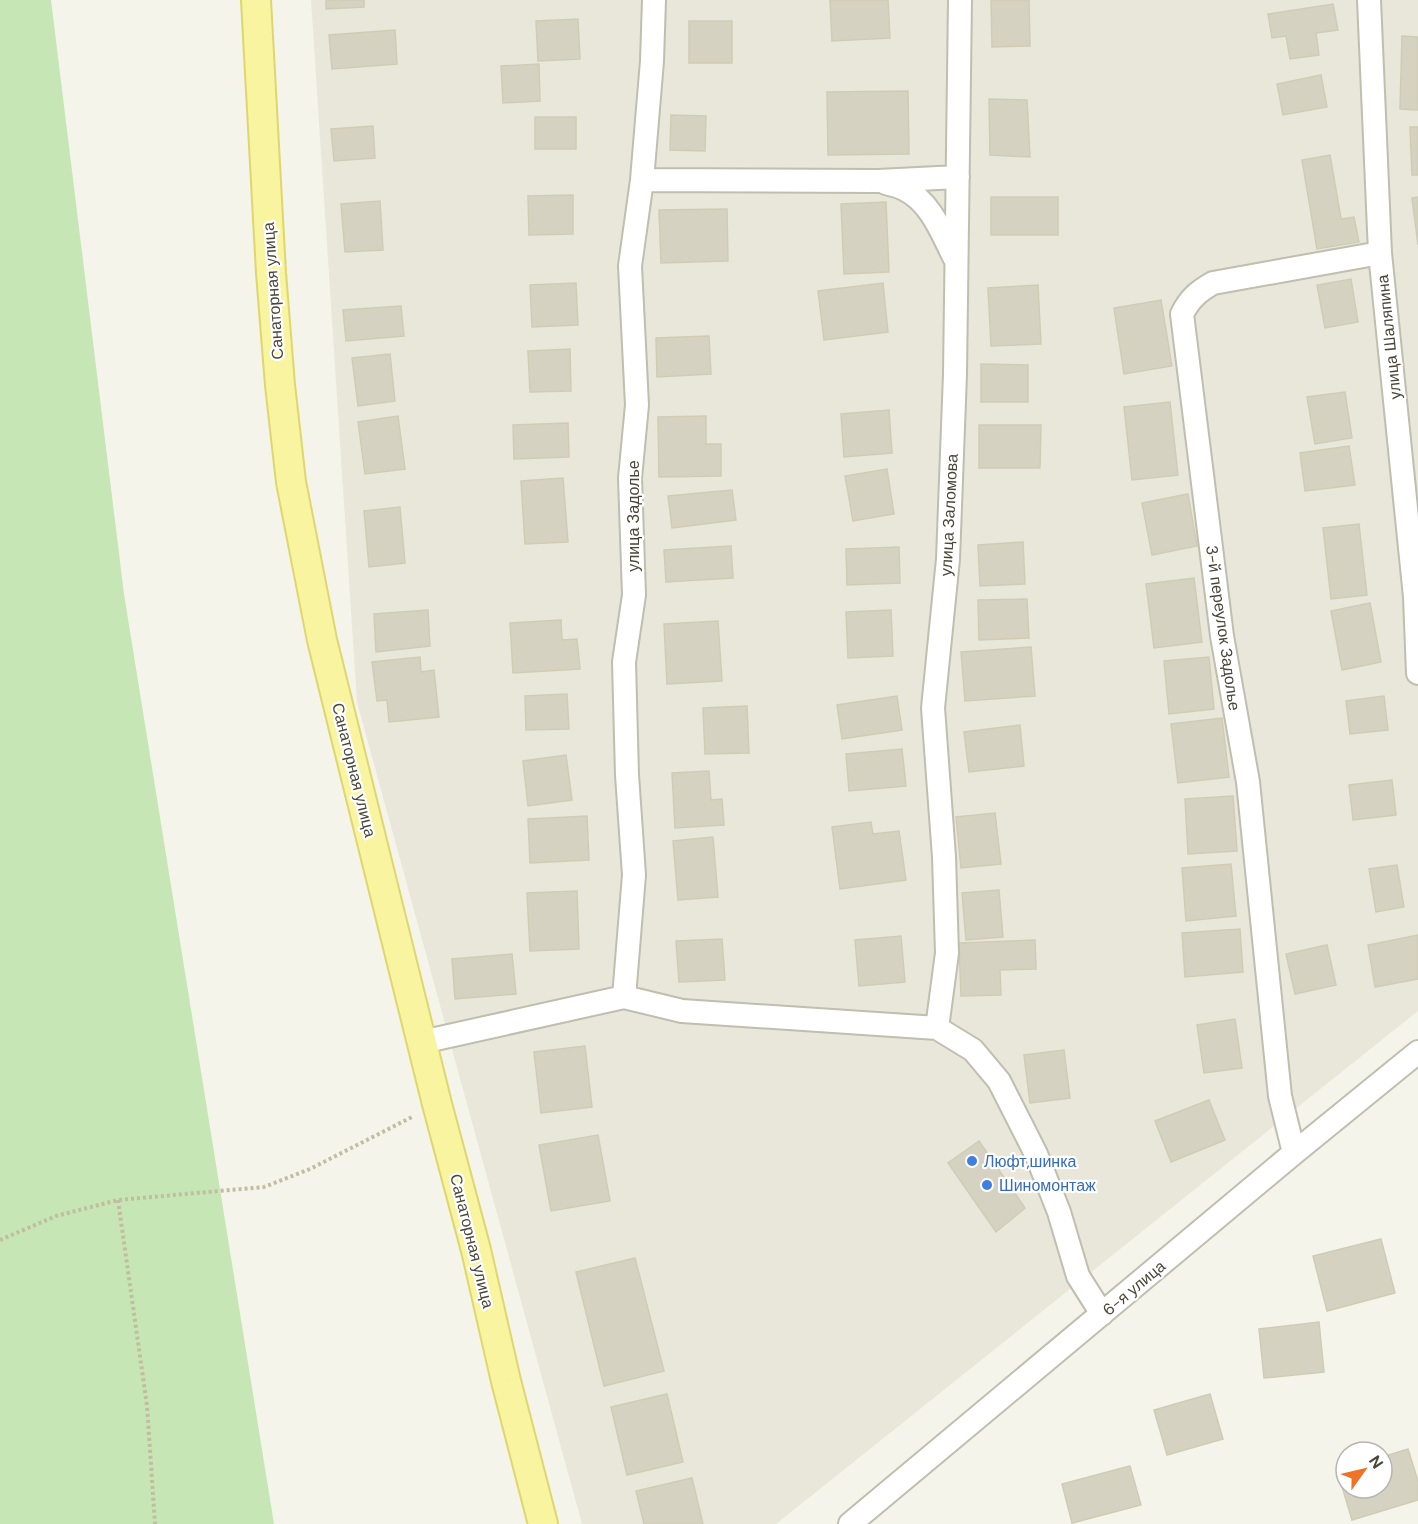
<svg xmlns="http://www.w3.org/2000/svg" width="1418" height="1524" viewBox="0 0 1418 1524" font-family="'DM Sans',sans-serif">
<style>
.residential{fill:#e8e7d9}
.green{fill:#c6e6b6}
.building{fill:#d6d2c1;stroke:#d0ccb4;stroke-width:1.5}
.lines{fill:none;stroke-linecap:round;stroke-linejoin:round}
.minor-casing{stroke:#c0beae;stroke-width:26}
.major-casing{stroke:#ded66f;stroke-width:32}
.path{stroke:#c1bda0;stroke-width:4;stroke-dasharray:3 3;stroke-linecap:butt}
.minor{stroke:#fff;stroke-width:22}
.major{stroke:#f9f49f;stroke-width:28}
.shop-dot{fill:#3f7fe0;stroke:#fff;stroke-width:2}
.labels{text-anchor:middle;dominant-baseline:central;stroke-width:4.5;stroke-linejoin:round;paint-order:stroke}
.street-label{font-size:16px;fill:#494639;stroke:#fff}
.shop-label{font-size:16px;fill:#366cbe;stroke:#fff;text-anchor:start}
</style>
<rect width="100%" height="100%" fill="#f5f4eb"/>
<path class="residential" d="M311,0H1418V1011L776,1524H582L357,702Z"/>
<path class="green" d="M0,0H51L124,594L274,1524H0Z"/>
<path class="building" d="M326,0H364V7L326,9Z
M830,0H888L890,38L832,41Z
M991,0H1029L1030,46L992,47Z
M1333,4L1338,30L1316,33L1319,55L1290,59L1286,36L1272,38L1268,14Z
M578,19L580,59L538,61L536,21Z
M689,21H732V63H689Z
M395,30L397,64L332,69L329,35Z
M1402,36L1418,37V110L1400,109Z
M539,64L540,101L503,103L501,66Z
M1321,75L1327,107L1283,115L1277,84Z
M908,91L909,154L828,155L827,92Z
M989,99L1027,100L1030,157L990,155Z
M671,115L706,116L705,151L670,150Z
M535,117H576V149H535Z
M373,126L375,158L334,161L331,129Z
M1410,127H1418V175H1412Z
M1330,155L1341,219L1354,217L1359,242L1317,249L1302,160Z
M573,195V234L529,235L528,196Z
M991,197H1058V235H991Z
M1418,197V245L1412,198Z
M380,201L383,250L345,252L341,204Z
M886,202L889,272L844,274L841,204Z
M727,209L728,261L661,263L659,210Z
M1351,279L1358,322L1325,328L1317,285Z
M576,283L578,325L532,327L530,285Z
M883,283L888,332L824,340L818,291Z
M1038,285L1041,344L991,346L988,288Z
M1161,300L1172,366L1124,374L1114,308Z
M401,306L404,336L346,341L343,310Z
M709,336L711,374L657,377L656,338Z
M570,349L571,391L530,392L528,351Z
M390,354L395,401L358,406L352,358Z
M981,364L1028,365V402H981Z
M1345,392L1352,438L1315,444L1307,397Z
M1170,402L1178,475L1132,480L1124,407Z
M889,410L892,453L844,457L841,414Z
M398,416L405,469L365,474L358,422Z
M706,416V444H721V476L659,477L658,417Z
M568,423L569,457L514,459L513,425Z
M979,425H1041L1040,468H979Z
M1349,446L1355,485L1305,491L1300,453Z
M887,469L894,514L853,521L845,476Z
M563,478L568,542L525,544L521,481Z
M732,490L736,520L672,528L668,496Z
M1188,494L1197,546L1152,555L1142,503Z
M400,507L405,563L369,567L364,511Z
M1359,524L1367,595L1331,599L1323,528Z
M1023,542L1025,584L980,586L978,545Z
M731,546L733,578L666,582L664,550Z
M899,547L900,583L847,585L846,549Z
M1194,578L1202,642L1154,648L1146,584Z
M1027,599L1029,638L979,640L978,600Z
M1370,603L1381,662L1342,670L1331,611Z
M428,610L430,646L376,652L374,614Z
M891,610L893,656L848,658L846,612Z
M561,620L562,640L577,639L580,669L513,673L510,623Z
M718,621L722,681L667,684L664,624Z
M1031,647L1035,696L965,701L961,652Z
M420,657L421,672L434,670L439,717L389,722L387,700L377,701L372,662Z
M1209,657L1214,709L1169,714L1164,661Z
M567,694L569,729L526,730L525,696Z
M897,696L902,730L842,739L837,705Z
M1384,696L1388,730L1350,734L1346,701Z
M747,706L749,753L705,754L703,708Z
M1222,718L1229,777L1178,783L1171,724Z
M1020,725L1024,766L969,772L964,732Z
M902,749L906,786L849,791L846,754Z
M566,755L572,800L528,806L523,761Z
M709,771L711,800L722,799L724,825L675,828L672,773Z
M1392,780L1396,815L1353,820L1349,785Z
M1233,796L1237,851L1188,854L1185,799Z
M995,813L1001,864L961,868L956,817Z
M587,816L589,860L530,863L528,819Z
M871,822L873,834L899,831L906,880L840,889L832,827Z
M713,837L718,897L678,900L673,841Z
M1231,864L1236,916L1186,921L1182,868Z
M1397,865L1404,907L1376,912L1369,869Z
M999,890L1003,937L966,940L962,893Z
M577,891L579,949L530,951L527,893Z
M1240,929L1243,972L1185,977L1182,933Z
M1418,935V979L1375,987L1368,945Z
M901,936L905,982L859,986L855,940Z
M722,939L725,980L679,982L676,941Z
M1035,940L1036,969L1000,970L1001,995L961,996L959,943Z
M1327,945L1336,985L1295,994L1286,954Z
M512,954L516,994L455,999L452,959Z
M1235,1019L1242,1068L1204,1073L1197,1025Z
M585,1046L592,1107L541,1113L534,1052Z
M1064,1050L1070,1098L1030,1103L1024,1055Z
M1209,1100L1225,1140L1171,1162L1155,1121Z
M598,1135L610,1201L551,1211L539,1145Z
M979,1141L1025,1208L996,1232L948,1163Z
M1381,1239L1395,1293L1327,1311L1313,1256Z
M635,1258L664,1371L604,1386L576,1272Z
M1319,1322L1324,1372L1264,1378L1259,1329Z
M667,1394L683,1462L627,1475L611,1407Z
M1210,1394L1223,1439L1167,1455L1154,1410Z
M1408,1449L1418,1481V1500L1352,1520L1337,1470L1346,1467V1488H1382V1457Z
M1130,1466L1141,1505L1072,1523L1062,1484Z
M692,1478L703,1524H644L636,1491Z"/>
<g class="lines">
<defs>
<path id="minor" d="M1369,0L1380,253L1415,597L1418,673
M642,180L878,181L958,177
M886,183C892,185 899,186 904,189C930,201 942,233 954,257
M624,997L634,875L627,775L624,662L634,595L630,478L637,405L630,266L642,180L652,61L654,0
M937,1028L947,953L944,857L933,708L948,559L955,374L960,0
M422,1042L624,997L682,1011L937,1028L973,1050L999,1081L1036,1154L1059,1212L1078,1276L1102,1314
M1294,1153L1280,1096L1248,782L1222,636L1182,314C1190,298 1199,291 1213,283L1380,253
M850,1524L1294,1153L1418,1052"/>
<path id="major" d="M256,0L271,273L280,385L291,482L322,640L437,1104L476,1250L506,1381L543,1524"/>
</defs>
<use href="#minor" class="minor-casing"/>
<use href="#major" class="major-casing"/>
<path class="path" d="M118,1200L147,1406L155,1524
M0,1240L56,1216L118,1200L264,1187L310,1169L414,1116"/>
<use href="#minor" class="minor"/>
<use href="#major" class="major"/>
</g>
<g class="shop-dot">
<circle cx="972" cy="1161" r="6"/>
<circle cx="987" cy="1185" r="6"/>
</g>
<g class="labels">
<g class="street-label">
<text transform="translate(273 291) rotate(-94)">Санаторная улица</text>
<text transform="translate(1389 337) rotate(-96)">улица Шаляпина</text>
<text transform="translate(949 515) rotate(-87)">улица Заломова</text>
<text transform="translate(633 516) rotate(-90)">улица Задолье</text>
<text transform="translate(1223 628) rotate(82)">3-й переулок Задолье</text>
<text transform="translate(354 770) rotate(76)">Санаторная улица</text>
<text transform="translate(472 1241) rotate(76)">Санаторная улица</text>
<text transform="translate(1134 1288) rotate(-40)">6-я улица</text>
</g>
<g class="shop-label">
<text x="984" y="1161">Люфт,шинка</text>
<text x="999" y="1185">Шиномонтаж</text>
</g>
</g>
<g transform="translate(1364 1470) rotate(56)"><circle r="28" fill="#ffffff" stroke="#b6b5b0" stroke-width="1.5"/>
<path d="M0-4.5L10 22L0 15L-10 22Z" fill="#ef7227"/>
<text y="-9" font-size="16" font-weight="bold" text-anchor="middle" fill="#494639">N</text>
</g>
</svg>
